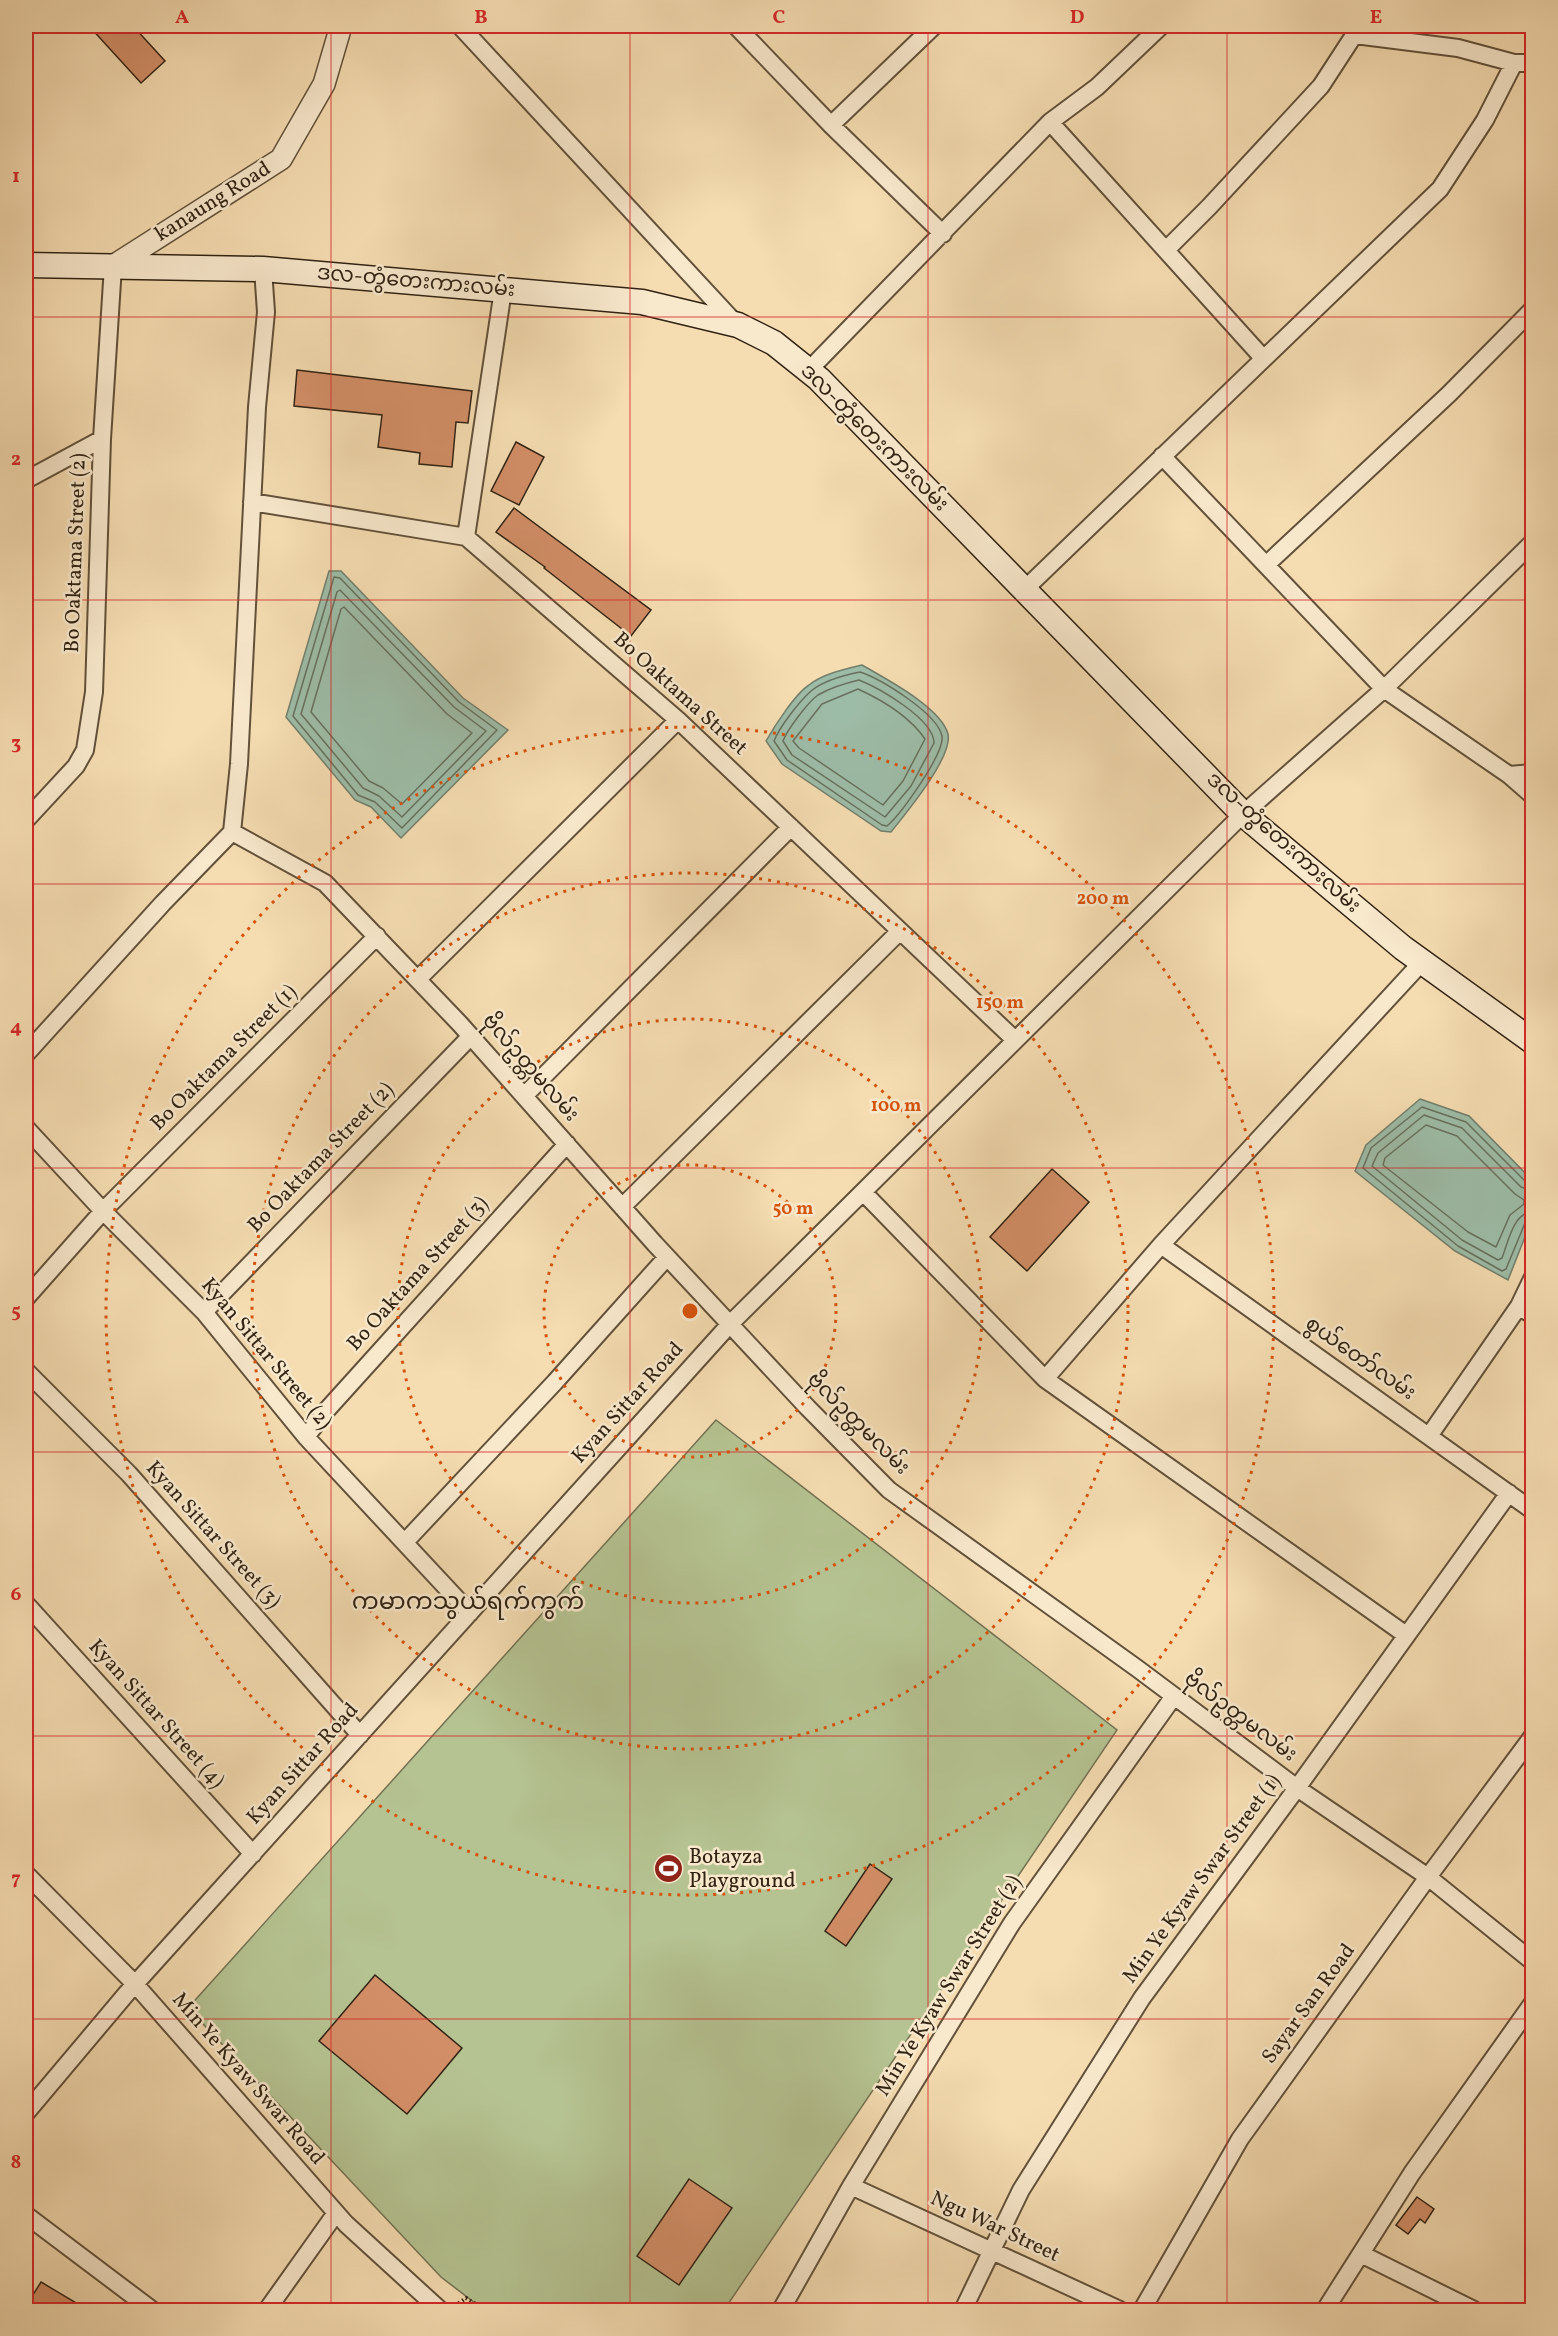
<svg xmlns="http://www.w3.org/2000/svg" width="1558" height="2336" viewBox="0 0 1558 2336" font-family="Vollkorn,'Noto Sans Myanmar',serif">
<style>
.green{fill:#b5c291;stroke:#737252;stroke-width:1.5}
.water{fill:#9dbca7;stroke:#727f6c;stroke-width:1.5}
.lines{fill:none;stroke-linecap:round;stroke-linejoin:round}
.shore{stroke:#67705d;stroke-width:1.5}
.building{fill:#d28e67;stroke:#312313;stroke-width:1.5}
.minor-casing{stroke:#62513a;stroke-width:20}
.tertiary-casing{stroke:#62513a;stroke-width:24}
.secondary-casing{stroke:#312313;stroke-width:27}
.path{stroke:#312313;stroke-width:4;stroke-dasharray:1.5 3;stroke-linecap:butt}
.minor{stroke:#f8e8cc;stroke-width:16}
.tertiary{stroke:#f8e8cc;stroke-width:21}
.secondary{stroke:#f8e8cc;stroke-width:24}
.grid{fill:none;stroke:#d62828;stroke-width:1.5;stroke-opacity:0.55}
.ring{fill:none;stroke:#d6540d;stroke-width:3;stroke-dasharray:3 6}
.labels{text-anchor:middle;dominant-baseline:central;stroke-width:5;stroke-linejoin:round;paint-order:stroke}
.street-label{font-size:21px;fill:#312313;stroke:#f8e8cc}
.poi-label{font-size:21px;fill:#312313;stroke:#f8e8cc;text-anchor:start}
.quarter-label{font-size:24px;fill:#312313;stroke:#f8e8cc}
.centre{fill:#d6540d;stroke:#f8e8cc;stroke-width:3}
.ring-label{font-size:18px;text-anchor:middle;font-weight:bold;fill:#d6540d;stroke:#f8e8cc;stroke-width:5;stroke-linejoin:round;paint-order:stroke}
.neatline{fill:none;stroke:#d62828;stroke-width:2}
.grid-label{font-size:20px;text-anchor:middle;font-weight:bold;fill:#d62828}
</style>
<rect width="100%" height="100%" fill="#f5dcb1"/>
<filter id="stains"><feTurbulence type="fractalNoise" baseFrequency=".00333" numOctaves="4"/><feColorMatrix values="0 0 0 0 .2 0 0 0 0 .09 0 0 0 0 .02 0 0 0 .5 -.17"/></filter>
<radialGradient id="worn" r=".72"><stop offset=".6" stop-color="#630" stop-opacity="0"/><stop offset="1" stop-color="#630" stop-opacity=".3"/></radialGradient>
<path class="green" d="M716,1420L1117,1730L724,2310H484L441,2277L188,2008Z"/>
<path class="water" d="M329,571H341L463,698L508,730L401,838L371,807L355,800L286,717Z
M862,665C884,678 941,707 948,734C953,757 906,813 891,832L881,831L782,764L766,741C774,727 795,694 809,685C823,674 845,669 862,665Z
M1420,1099L1469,1116L1532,1180V1219L1508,1280L1455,1251L1355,1171L1366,1145Z"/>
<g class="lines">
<path class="shore" d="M334,577L340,578L459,702L497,730L402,828L375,802L358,795L293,716Z
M340,590L454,707L486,731L402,817L379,796L363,788L301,714L337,592Z
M344,607L447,714L472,733L402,804L383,788L369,781L311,712L341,609Z
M860,672C881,679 937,713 942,736C945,753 901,814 887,826L882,825L787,760L774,741C780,726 799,702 811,691C823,681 845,675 860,672Z
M859,680C879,688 934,719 934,743L911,786L885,817L792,755L783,741C787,730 808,702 818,695C830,688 846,683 859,680Z
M858,689C882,700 910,717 925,739L903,781L883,805L799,748L793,741L822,704Z
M1426,1125L1457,1136L1515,1194L1524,1200V1204L1510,1215L1496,1247L1468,1232L1383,1165L1385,1158Z
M1532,1184L1526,1182L1466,1122L1422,1107L1371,1148L1363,1168L1458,1246L1502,1271L1506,1269L1525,1223L1532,1220
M1532,1191L1521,1187L1462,1128L1424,1115L1378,1153L1372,1166L1462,1240L1498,1260L1502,1258C1508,1243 1513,1213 1532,1212"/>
</g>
<path class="building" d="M89,26H133L165,61L141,83Z
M297,370L472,391L468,423L456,422L452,467L419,464L420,453L378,447L382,415L294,406Z
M516,442L544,457L519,505L491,491Z
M514,508L651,610L631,636L544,568L545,567L496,532Z
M1052,1169L1089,1202L1027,1271L990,1237Z
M870,1864L892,1879L846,1946L825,1931Z
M375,1975L462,2048L407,2114L319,2041Z
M689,2179L732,2208L679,2285L637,2256Z
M1417,2197L1434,2209L1425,2223L1420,2219L1408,2234L1396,2225Z
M41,2282L88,2310H26V2306Z"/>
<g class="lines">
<defs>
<path id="minor" d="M460,26L737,325
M736,26L831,125L943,234
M1161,26L1097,87L1050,122L1263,358
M1355,35L1458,48L1514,63
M831,125L934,26
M1166,250L1209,207L1321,86L1360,26
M808,371L1050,122
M1162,456L1384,689L1509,775L1532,795
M26,480L102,439
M252,502L466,537L678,720L1015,1040
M466,537L503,290
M1266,565L1449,394L1532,310
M1024,590L1440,189L1485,120L1514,63H1532
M1509,775L1532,773
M26,820L76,766L85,750L94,692L102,439L113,266
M232,832L325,883L460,1024L655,1244L808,1408L889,1490L1138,1669L1297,1788L1428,1877L1532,1961
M418,979L678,720
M26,1054L163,903L232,832L239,764L257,407L266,312L263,269
M524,1096L791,827
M26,1128L103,1211L204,1312L306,1437L470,1613
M863,1192L1045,1379L1406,1635
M622,1207L900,931
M1161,1245L1532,1510
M26,1298L103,1211L377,936
M1519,1306L1532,1315
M204,1312L471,1036
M26,1371L129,1474L360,1735
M1045,1379L1161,1245L1422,962
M1429,1436L1519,1306L1532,1279
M306,1437L325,1412L567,1144
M405,1542L555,1382L667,1257
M26,1604L253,1854
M26,1874L135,1984L346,2224L440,2310
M26,2113L127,1993L730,1324L1243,814L1384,689L1532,543
M851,2186L1120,2310
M26,2215L152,2310
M1361,2254L1474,2310
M267,2310L336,2213
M781,2310L851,2186L1012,1923L1174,1696
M963,2310L1021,2190L1142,1998L1297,1788L1509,1493
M1142,2310L1240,2139L1428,1877L1532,1737
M1325,2310L1412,2173L1532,2004"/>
<path id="tertiary" d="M113,266L281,159L324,84L341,26"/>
<path id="secondary" d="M26,265L263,269L642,302L738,325L774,343L819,379L1243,814L1403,948L1532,1041"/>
</defs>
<use href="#minor" class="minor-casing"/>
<use href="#tertiary" class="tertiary-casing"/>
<use href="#secondary" class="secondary-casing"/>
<path class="path" d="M455,2306L466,2298L485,2310"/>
<use href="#minor" class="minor"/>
<use href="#tertiary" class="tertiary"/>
<use href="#secondary" class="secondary"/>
</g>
<path class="grid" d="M331,26V2310M630,26V2310M928,26V2310M1227,26V2310M26,317H1532M26,600H1532M26,884H1532M26,1168H1532M26,1452H1532M26,1736H1532M26,2019H1532"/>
<g class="ring">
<circle cx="690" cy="1311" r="146"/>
<circle cx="690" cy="1311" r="292"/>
<circle cx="690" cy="1311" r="438"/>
<circle cx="690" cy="1311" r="584"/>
</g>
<defs>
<symbol id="stadium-disc" viewBox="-11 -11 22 22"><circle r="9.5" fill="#8f2418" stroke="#f8e8cc"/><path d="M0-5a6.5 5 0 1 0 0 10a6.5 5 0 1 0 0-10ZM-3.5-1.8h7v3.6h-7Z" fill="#fff"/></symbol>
</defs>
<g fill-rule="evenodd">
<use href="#stadium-disc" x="652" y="1852" width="33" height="33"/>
</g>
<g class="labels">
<g class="street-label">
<text transform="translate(213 202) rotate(-32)">kanaung Road</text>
<text transform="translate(416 282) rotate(5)">ဒလ-တွံတေးကားလမ်း</text>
<text transform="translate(874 438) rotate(45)">ဒလ-တွံတေးကားလမ်း</text>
<text transform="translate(76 553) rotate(-88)">Bo Oaktama Street (2)</text>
<text transform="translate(680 694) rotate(42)">Bo Oaktama Street</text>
<text transform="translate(1283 843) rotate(42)">ဒလ-တွံတေးကားလမ်း</text>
<text transform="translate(224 1058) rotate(-45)">Bo Oaktama Street (1)</text>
<text transform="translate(530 1068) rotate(49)">ဗိုလ်ဥတ္တမလမ်း</text>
<text transform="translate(321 1158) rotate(-46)">Bo Oaktama Street (2)</text>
<text transform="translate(418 1274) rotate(-48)">Bo Oaktama Street (3)</text>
<text transform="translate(266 1354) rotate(50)">Kyan Sittar Street (2)</text>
<text transform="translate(1360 1359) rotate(35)">စွယ်တော်လမ်း</text>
<text transform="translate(628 1403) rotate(-48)">Kyan Sittar Road</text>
<text transform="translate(858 1424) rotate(45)">ဗိုလ်ဥတ္တမလမ်း</text>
<text transform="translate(213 1535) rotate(48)">Kyan Sittar Street (3)</text>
<text transform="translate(156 1714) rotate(48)">Kyan Sittar Street (4)</text>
<text transform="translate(1240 1717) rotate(37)">ဗိုလ်ဥတ္တမလမ်း</text>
<text transform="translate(303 1764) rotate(-48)">Kyan Sittar Road</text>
<text transform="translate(1202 1879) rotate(-54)">Min Ye Kyaw Swar Street (1)</text>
<text transform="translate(949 1986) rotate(-58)">Min Ye Kyaw Swar Street (2)</text>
<text transform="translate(1309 2004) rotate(-54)">Sayar San Road</text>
<text transform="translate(248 2079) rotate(49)">Min Ye Kyaw Swar Road</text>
<text transform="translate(995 2227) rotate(25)">Ngu War Street</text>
</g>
<g class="poi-label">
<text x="689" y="1857">Botayza<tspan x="689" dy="24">Playground</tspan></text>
</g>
<g class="quarter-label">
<text x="468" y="1603">ကမာကသွယ်ရက်ကွက်</text>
</g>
</g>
<circle cx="690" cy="1311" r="9" class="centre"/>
<g class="ring-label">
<text x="1103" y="904">200 m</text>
<text x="1000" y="1008">150 m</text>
<text x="896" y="1111">100 m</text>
<text x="793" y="1214">50 m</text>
</g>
<rect width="1558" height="2336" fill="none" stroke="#f5dcb1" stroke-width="66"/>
<rect x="33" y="33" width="1492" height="2270" class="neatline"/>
<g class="grid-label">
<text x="182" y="23">A</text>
<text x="481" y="23">B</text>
<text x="779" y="23">C</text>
<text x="1077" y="23">D</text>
<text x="1376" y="23">E</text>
<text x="16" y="182">1</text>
<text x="16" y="465">2</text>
<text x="16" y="749">3</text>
<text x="16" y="1033">4</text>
<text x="16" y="1317">5</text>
<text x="16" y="1600">6</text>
<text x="16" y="1884">7</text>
<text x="16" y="2168">8</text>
</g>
<rect width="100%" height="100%" filter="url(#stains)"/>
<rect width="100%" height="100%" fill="url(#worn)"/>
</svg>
